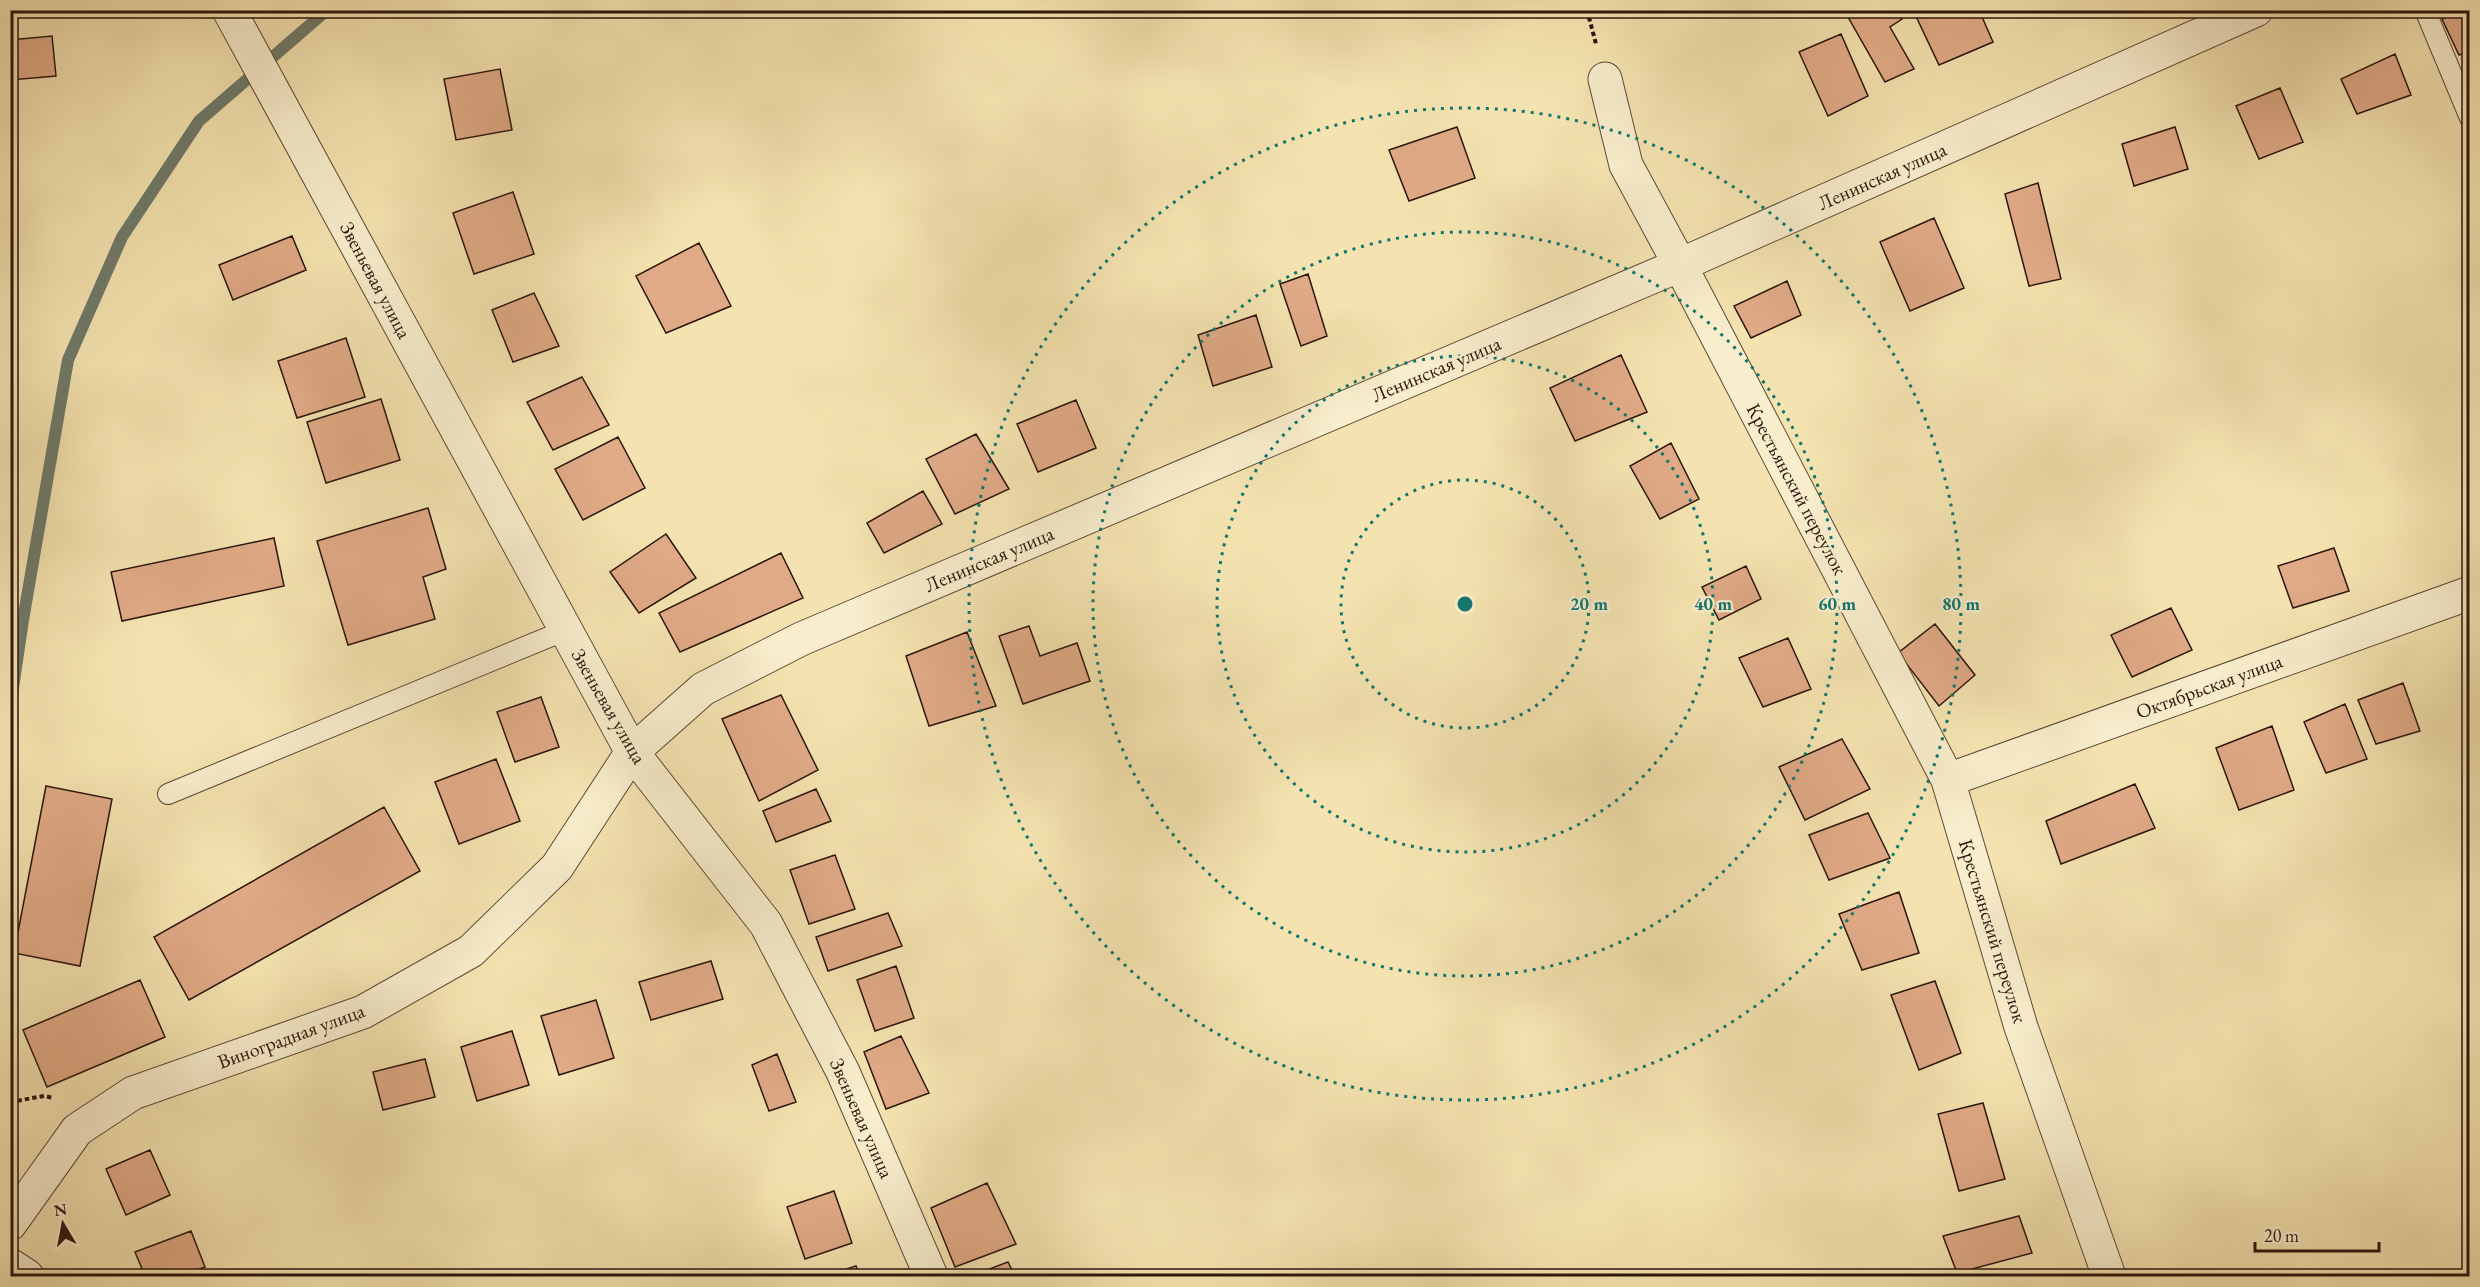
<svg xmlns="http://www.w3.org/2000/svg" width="2480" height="1287" viewBox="0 0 2480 1287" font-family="'EB Garamond',serif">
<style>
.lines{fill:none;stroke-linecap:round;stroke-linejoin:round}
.stream{stroke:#6f7a6a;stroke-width:12}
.building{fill:#e0aa86;stroke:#2b150d;stroke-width:1.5}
.service-casing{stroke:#5d4836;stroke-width:22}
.minor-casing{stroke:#5d4836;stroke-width:35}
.tertiary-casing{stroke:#5d4836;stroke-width:35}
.path{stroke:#2b150d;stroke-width:4;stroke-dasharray:4.5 3;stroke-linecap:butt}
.service{stroke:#f8edcc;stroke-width:20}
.minor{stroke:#f8edcc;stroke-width:33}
.tertiary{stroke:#f8edcc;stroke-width:33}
.ring{fill:none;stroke:#0f766e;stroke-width:3;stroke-dasharray:3 6}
.labels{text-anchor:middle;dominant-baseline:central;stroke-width:4.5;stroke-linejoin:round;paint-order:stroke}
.street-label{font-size:20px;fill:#2b150d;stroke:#f8edcc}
.centre{fill:#0f766e;stroke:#f8edcc;stroke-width:3}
.ring-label{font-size:18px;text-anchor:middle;font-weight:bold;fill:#0f766e;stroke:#f8edcc;stroke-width:4.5;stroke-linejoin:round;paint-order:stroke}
</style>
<rect width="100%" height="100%" fill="#f4e3b0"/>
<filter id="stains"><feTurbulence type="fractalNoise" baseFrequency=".00333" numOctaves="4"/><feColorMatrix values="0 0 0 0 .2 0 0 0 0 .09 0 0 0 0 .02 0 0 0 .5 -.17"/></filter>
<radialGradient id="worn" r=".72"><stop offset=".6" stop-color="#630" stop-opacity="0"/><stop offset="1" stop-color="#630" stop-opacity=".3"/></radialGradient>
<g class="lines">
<path class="stream" d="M10,708L23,620L68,360L122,237L199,121L327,10"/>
</g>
<path class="building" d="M1844,10H1896L1902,19L1890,27L1914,69L1885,82Z
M1913,10H1979L1993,42L1939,65Z
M2462,10H2470V51L2459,55L2442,19Z
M1841,34L1868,96L1828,116L1799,52Z
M52,36L56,76L10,80V40Z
M2395,54L2411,95L2357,114L2341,79Z
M500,69L512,130L456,140L444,79Z
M2280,88L2303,142L2259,159L2236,106Z
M1457,127L1475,178L1409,201L1389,150Z
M2175,127L2188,169L2134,186L2122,144Z
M2038,183L2061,279L2029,286L2005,194Z
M513,192L534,254L474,274L453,213Z
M1934,218L1964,288L1910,311L1880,242Z
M292,236L306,270L233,300L219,265Z
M699,243L731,306L666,333L636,276Z
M1308,274L1327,336L1301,346L1280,284Z
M1787,281L1801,315L1751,338L1734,306Z
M534,293L559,346L513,362L492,310Z
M1256,315L1272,367L1213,386L1198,335Z
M346,338L365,397L297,418L278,361Z
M1621,355L1647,412L1575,441L1550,388Z
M582,377L609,425L553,450L527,402Z
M381,399L400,460L326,483L307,422Z
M1076,400L1096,448L1038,472L1017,424Z
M976,434L1009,489L955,514L926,459Z
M618,437L645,488L583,520L555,469Z
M1671,443L1699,499L1660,519L1630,466Z
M923,491L942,524L884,553L867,523Z
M428,508L446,569L423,577L435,619L348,645L317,541Z
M666,534L696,578L639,613L610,572Z
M274,538L284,586L122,621L111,572Z
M2334,548L2349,591L2293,608L2278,566Z
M781,553L803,598L680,652L659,613Z
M1746,566L1761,599L1719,620L1702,587Z
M2171,608L2192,650L2132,677L2111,635Z
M1935,624L1975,675L1939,706L1898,653Z
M1029,626L1040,656L1077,643L1090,681L1023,704L999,636Z
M967,632L996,706L929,726L906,656Z
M1788,638L1811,689L1763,707L1739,658Z
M2403,683L2420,731L2376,744L2358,700Z
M781,695L818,770L759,801L722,719Z
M541,697L559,747L515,762L497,712Z
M2345,704L2367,759L2326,773L2304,722Z
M2272,726L2294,790L2239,810L2216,748Z
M1842,739L1870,789L1805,820L1779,767Z
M496,759L520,821L459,844L435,782Z
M2135,784L2155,828L2061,864L2046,821Z
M46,786L112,799L80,966L14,953Z
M816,789L831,821L776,842L763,811Z
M384,807L420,871L189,1000L154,937Z
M1868,813L1890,858L1829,880L1809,835Z
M835,855L855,909L809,924L790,870Z
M1899,892L1919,953L1862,970L1839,914Z
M888,913L902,946L828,971L816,937Z
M711,961L723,999L651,1020L639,982Z
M896,966L914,1018L875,1031L857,980Z
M140,980L165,1037L47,1087L23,1030Z
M1935,981L1961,1053L1919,1070L1891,995Z
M596,1000L614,1058L559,1075L541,1016Z
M512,1031L529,1085L477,1101L461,1047Z
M901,1036L929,1093L886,1109L864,1052Z
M777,1054L796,1102L769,1111L752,1065Z
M425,1059L435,1097L383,1110L373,1072Z
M1983,1103L2005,1179L1959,1191L1938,1114Z
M150,1150L170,1195L126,1215L106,1169Z
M987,1183L1016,1244L955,1267L931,1208Z
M834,1191L852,1243L805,1259L787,1207Z
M2019,1216L2032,1253L1957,1273L1943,1236Z
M191,1231L205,1267L180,1276H145L135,1252Z
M1008,1262L1015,1276H971Z
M856,1266L860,1276H825Z"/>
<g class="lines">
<defs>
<path id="service" d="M2425,10L2470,118
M168,794L566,630"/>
<path id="minor" d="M229,10L632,752L766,924L843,1072L931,1276
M1605,79L1626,165L1680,265L1948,780L2021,1027L2109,1276
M1948,780L2470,593
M10,1265L27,1276"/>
<path id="tertiary" d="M10,1224L77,1130L133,1093L363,1012L471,951L557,867L632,752L703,689L801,639L1680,265L2256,10"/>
</defs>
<use href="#service" class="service-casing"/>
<use href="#minor" class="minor-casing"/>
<use href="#tertiary" class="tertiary-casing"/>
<path class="path" d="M1587,10L1596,44
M10,1102L44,1096L54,1098"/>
<use href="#service" class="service"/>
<use href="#minor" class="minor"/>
<use href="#tertiary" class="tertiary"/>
</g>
<g class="ring">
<circle cx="1465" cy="604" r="124"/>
<circle cx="1465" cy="604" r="248"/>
<circle cx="1465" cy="604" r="372"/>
<circle cx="1465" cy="604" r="496"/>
</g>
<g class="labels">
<g class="street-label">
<text transform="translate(1882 176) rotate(-24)">Ленинская улица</text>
<text transform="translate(376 280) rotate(62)">Звеньевая улица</text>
<text transform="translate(1436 369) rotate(-23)">Ленинская улица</text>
<text transform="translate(1797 489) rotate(62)">Крестьянский переулок</text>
<text transform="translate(989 559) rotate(-23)">Ленинская улица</text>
<text transform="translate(2209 686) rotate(-20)">Октябрьская улица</text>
<text transform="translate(609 706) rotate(60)">Звеньевая улица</text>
<text transform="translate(1993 931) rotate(73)">Крестьянский переулок</text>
<text transform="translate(291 1036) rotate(-20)">Виноградная улица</text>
<text transform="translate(862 1118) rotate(66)">Звеньевая улица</text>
</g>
</g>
<circle cx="1465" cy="604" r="9" class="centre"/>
<g class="ring-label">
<text x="1589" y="610">20 m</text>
<text x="1713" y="610">40 m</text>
<text x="1837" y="610">60 m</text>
<text x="1961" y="610">80 m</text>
</g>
<rect width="2480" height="1287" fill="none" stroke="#f4e3b0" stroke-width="36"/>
<rect x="12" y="12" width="2456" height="1263" fill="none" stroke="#2b150d" stroke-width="3"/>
<rect x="18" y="18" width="2444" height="1251" fill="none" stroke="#2b150d" stroke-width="1.5"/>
<g transform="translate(63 1224) rotate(350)" stroke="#f8edcc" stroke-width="4.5" paint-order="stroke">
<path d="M0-4.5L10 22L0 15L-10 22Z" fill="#2b150d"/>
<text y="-9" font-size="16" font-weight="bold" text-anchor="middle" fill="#2b150d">N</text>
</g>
<path d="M2255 1242v9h124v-9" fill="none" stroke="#2b150d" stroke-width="3"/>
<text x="2264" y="1242" font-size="18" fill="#2b150d" stroke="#f8edcc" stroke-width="4.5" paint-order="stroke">20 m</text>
<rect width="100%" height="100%" filter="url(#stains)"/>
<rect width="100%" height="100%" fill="url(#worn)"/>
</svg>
